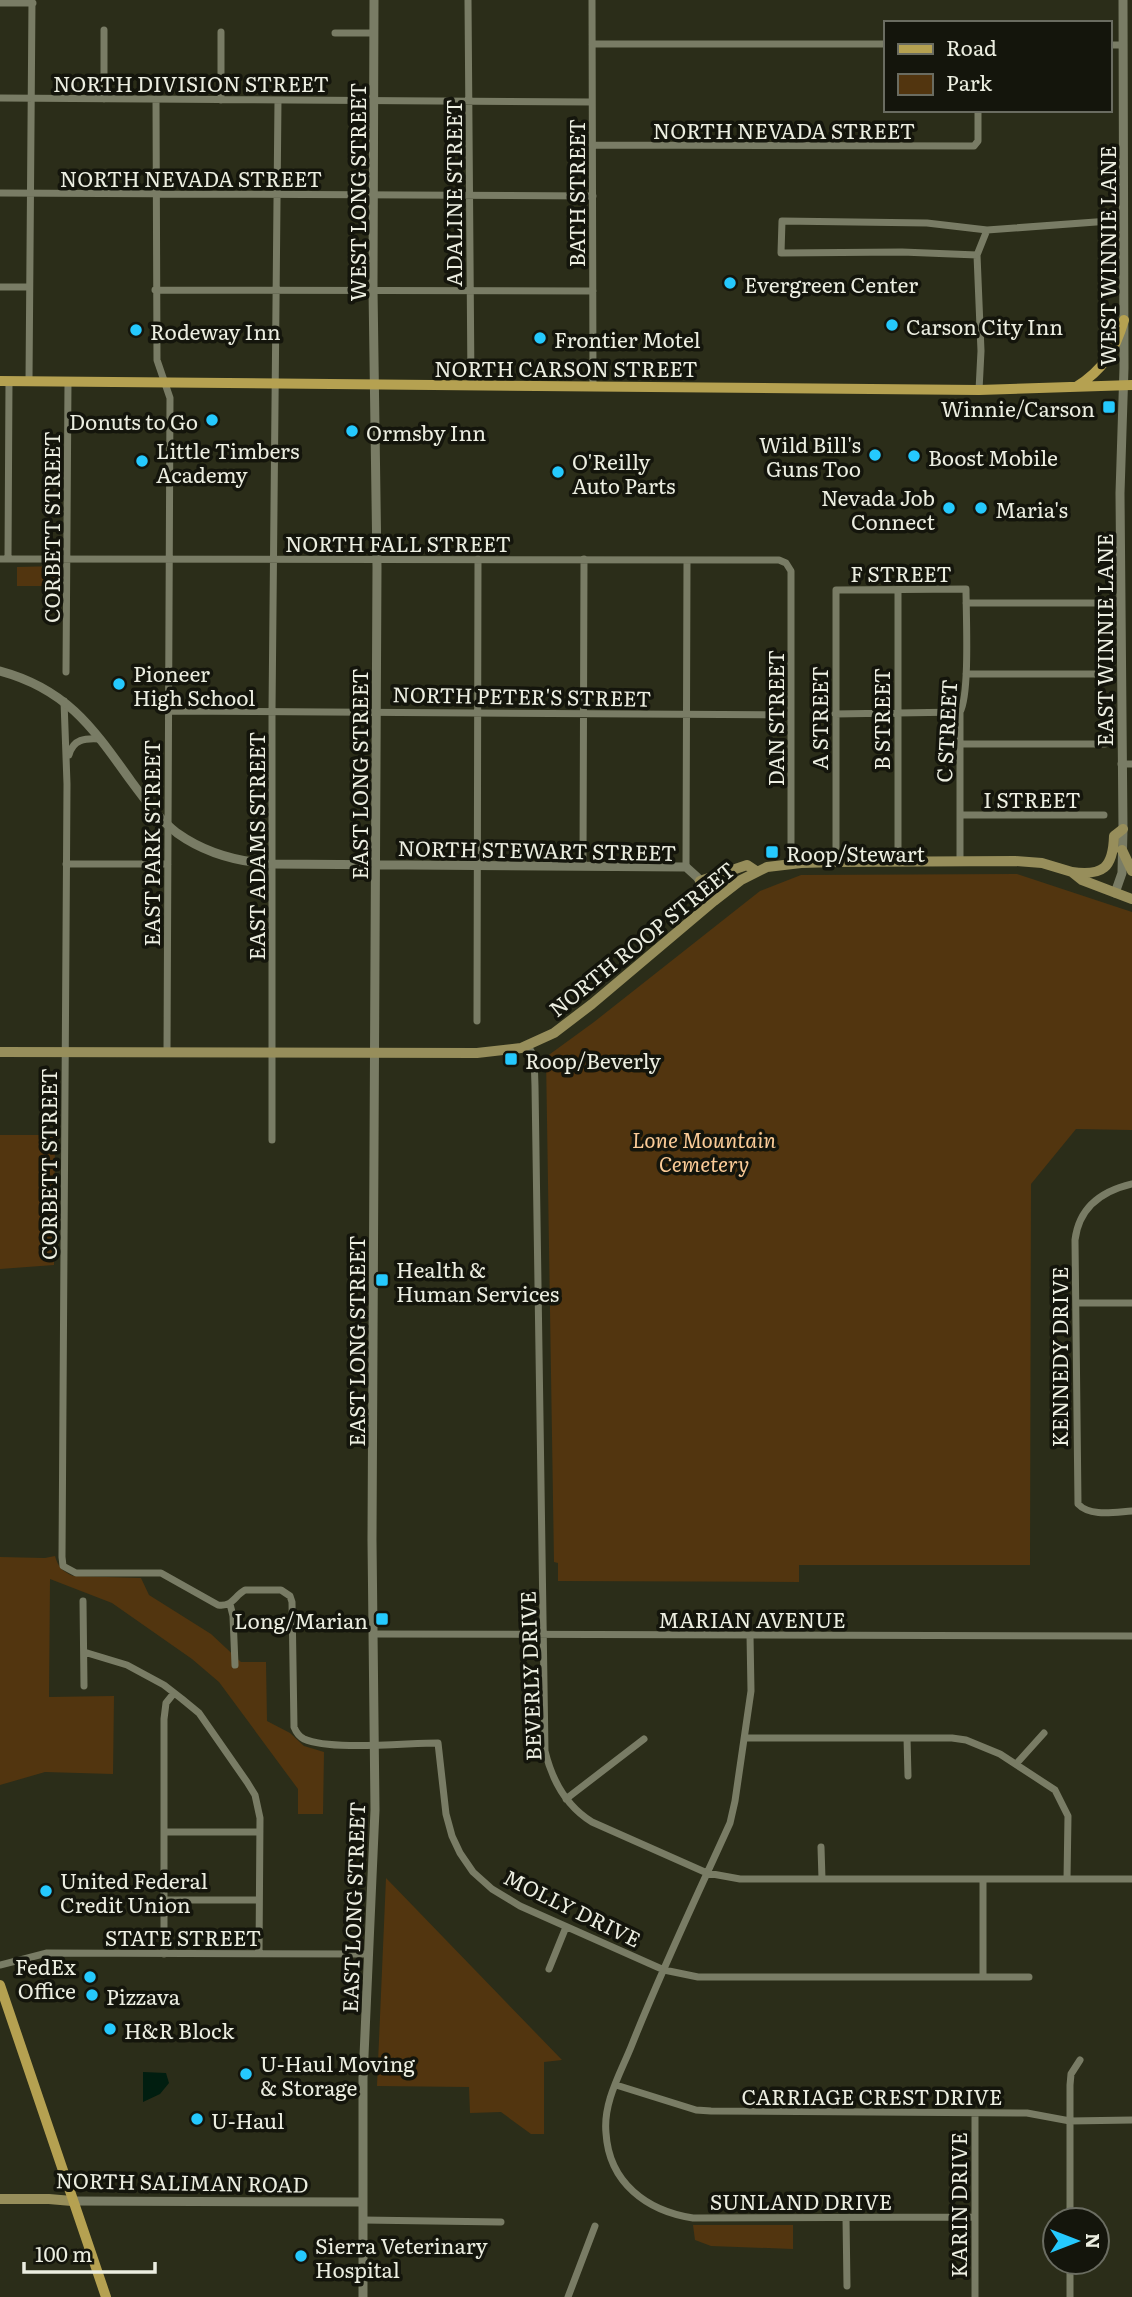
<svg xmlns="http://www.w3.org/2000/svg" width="1132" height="2297" viewBox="0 0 1132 2297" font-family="Literata,serif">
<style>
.green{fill:#52350f}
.water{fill:#011e10}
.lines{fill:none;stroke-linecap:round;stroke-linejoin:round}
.minor{stroke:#797c65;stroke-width:7}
.tertiary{stroke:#797c65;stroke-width:9}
.secondary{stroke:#978e5b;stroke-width:10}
.primary{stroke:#b5a151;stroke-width:10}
.poi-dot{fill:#25c9fe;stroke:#14150c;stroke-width:2.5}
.labels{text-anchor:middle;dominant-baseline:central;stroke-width:7;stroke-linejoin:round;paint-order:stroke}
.street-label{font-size:21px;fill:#eceee1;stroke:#14150c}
.poi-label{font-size:21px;fill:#eceee1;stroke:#14150c;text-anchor:start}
.park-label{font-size:21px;font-style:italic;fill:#fbcb97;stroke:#14150c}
</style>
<rect width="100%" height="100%" fill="#2b2d19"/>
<path class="green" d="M59,566L60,586H17V567Z
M1017,874L1132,912V1130L1076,1129L1031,1184L1030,1565H799V1582L558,1581V1563L554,1562L546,1057L594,1022L760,891L801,875Z
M0,1135H55L54,1265L0,1269Z
M55,1556C58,1567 62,1571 73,1576L141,1578L149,1595L211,1634L241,1662H266L267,1721L290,1733L304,1746L324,1752L323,1814H298V1789L219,1682L192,1659L112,1603L50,1579L49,1697L114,1696L113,1774L45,1772L0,1785V1557L45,1558Z
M386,1878L562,2060L544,2062V2134H531L501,2112L470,2113L469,2087L377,2086Z
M693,2225H793V2249L711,2246L695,2240Z"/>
<path class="water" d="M143,2072L166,2073L169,2083L160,2094L143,2102Z"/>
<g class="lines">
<path class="minor" d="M468,0L471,385
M592,0L593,386
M0,3H33
M104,30V99
M221,32V100
M335,33H374
M592,44H885
M1109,45H1123
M0,98L592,102
M156,99L157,360L170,398L167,1052
M592,145L974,146L978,141V110
M0,193L593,196
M977,255L902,252L781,253L782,221L927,223L987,230L1123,220
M0,287H28
M155,290L593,291
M29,381L32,0
M979,390L981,351L977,255L987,230
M0,559L779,560L786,563L791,571V864
M8,559L9,381
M966,603H1120
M66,672L68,382
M966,674H1106
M64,701L67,784L62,1557L63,1566L76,1573H161L218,1605C233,1607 234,1596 245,1590H281L290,1596L292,1602L294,1727C296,1732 298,1736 304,1739C331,1751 406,1743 438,1743L446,1814L452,1836L460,1853L473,1872L492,1889L520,1906L664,1970L698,1977H1029
M168,711L791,715
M835,714L960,712
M960,744H1105
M69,755C73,739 85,738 100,739
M1121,764H1132
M960,815H1104
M836,847V590L966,589C966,614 970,694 960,712V862
M898,848V590
M66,864H168
M583,866L584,559
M686,867L687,560
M477,1021L478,559
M528,1046L534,1056L535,1086L545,1751C552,1780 566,1806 592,1822L707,1873L740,1879H1132
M272,1140V711L278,100
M1132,1184C1102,1191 1079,1207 1075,1240L1078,1504C1090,1517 1115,1512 1132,1511
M1076,1303H1132
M83,1601L84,1686
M230,1604L233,1616L235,1665
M373,1634L1132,1636
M750,1635L751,1691L735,1801L730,1823C696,1898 661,1971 631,2047C620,2074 603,2103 606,2133C609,2183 647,2211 693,2218L975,2217
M84,1652L127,1665L164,1685L182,1699L199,1713L247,1782L255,1795L260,1818L259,1954
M745,1738H952L966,1740L1000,1754L1055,1790L1068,1816L1067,1879
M907,1738L908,1776
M1017,1763L1044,1733
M566,1799L644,1739
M164,1832H259
M821,1847L822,1879
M983,1879V1977
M164,1900H259
M164,1954V1719L166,1703L174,1693
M0,1965L47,1953L367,1954
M549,1969L566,1927
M616,2085L696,2110L711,2111L1027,2113L1070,2121L1132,2120
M846,2218L847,2286
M363,2220L501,2222
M1070,2220V2085L1071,2074L1080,2060
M1070,2262V2297
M568,2297L595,2226
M975,2297V2113"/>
<path class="tertiary" d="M0,671C67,689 93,728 131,781C145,800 159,819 177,833C205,853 238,862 272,864L686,867L697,877L714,901
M1115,893L1122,873L1123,829L1120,493L1124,368L1123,0
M72,2201L363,2202
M363,2297V2078L375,1810L372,1540L377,567L373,289L374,0"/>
<path class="secondary" d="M1122,850L1132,871
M1072,872C1103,876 1113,868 1114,836L1123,829
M700,881L747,865L756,871
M0,1052L477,1053L521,1048L554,1033L592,1004L714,901L741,880L767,867L801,863L836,862L1015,861L1042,863L1072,872L1082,880L1132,899
M0,2199H49L72,2201"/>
<path class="primary" d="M0,381L979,390L1132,385
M1076,387C1103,370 1115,351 1124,320
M0,1985L106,2297"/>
</g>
<g class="poi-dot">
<circle cx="730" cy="283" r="7"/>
<circle cx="892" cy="325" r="7"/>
<circle cx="136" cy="330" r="7"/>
<circle cx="540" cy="338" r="7"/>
<rect x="1102" y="400" width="14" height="14" rx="3.5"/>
<circle cx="212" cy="420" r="7"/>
<circle cx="352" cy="431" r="7"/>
<circle cx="875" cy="455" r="7"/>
<circle cx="914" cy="456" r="7"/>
<circle cx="142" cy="461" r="7"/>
<circle cx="558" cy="472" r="7"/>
<circle cx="949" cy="508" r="7"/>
<circle cx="981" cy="508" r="7"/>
<circle cx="119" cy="684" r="7"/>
<rect x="765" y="845" width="14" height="14" rx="3.5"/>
<rect x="504" y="1052" width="14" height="14" rx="3.5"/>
<rect x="375" y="1273" width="14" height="14" rx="3.5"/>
<rect x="375" y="1612" width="14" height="14" rx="3.5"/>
<circle cx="46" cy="1891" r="7"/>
<circle cx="90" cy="1977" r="7"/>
<circle cx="92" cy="1995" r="7"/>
<circle cx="110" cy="2029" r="7"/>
<circle cx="246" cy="2074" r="7"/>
<circle cx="197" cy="2119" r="7"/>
<circle cx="301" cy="2256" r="7"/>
</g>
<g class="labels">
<g class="street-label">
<text x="191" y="82">NORTH DIVISION STREET</text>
<text x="784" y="129">NORTH NEVADA STREET</text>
<text x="191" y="177">NORTH NEVADA STREET</text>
<text transform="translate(356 192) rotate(-90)">WEST LONG STREET</text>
<text transform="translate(452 193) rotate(-90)">ADALINE STREET</text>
<text transform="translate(575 193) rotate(-90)">BATH STREET</text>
<text transform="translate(1106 256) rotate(-90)">WEST WINNIE LANE</text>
<text x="566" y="367">NORTH CARSON STREET</text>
<text transform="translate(50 527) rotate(-90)">CORBETT STREET</text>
<text x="398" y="542">NORTH FALL STREET</text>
<text x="901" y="572">F STREET</text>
<text transform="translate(1103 640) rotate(-90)">EAST WINNIE LANE</text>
<text transform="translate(522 695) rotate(1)">NORTH PETER'S STREET</text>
<text transform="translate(774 718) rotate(-90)">DAN STREET</text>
<text transform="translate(818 718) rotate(-90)">A STREET</text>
<text transform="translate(880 719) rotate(-90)">B STREET</text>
<text transform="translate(945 731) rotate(-87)">C STREET</text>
<text transform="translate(358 774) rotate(-90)">EAST LONG STREET</text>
<text x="1032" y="798">I STREET</text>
<text transform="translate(150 843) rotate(-90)">EAST PARK STREET</text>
<text transform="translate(255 846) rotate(-90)">EAST ADAMS STREET</text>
<text transform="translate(537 849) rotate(1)">NORTH STEWART STREET</text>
<text transform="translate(641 938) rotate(-39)">NORTH ROOP STREET</text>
<text transform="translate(47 1164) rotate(-90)">CORBETT STREET</text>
<text transform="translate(355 1341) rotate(-90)">EAST LONG STREET</text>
<text transform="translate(1058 1357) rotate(-90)">KENNEDY DRIVE</text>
<text x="752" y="1618">MARIAN AVENUE</text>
<text transform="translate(529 1676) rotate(-92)">BEVERLY DRIVE</text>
<text transform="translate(352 1907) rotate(-88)">EAST LONG STREET</text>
<text transform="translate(573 1907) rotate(26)">MOLLY DRIVE</text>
<text x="183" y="1936">STATE STREET</text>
<text x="872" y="2095">CARRIAGE CREST DRIVE</text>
<text transform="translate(182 2181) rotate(1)">NORTH SALIMAN ROAD</text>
<text x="801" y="2200">SUNLAND DRIVE</text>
<text transform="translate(957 2205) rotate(-90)">KARIN DRIVE</text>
</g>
<g class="poi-label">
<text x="744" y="283">Evergreen Center</text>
<text x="906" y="325">Carson City Inn</text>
<text x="150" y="330">Rodeway Inn</text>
<text x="554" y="338">Frontier Motel</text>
<text x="1095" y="407" text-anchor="end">Winnie/Carson</text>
<text x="198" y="420" text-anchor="end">Donuts to Go</text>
<text x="366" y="431">Ormsby Inn</text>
<text x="861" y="443" text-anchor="end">Wild Bill's<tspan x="861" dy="24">Guns Too</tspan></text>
<text x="156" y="449">Little Timbers<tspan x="156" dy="24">Academy</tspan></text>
<text x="928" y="456">Boost Mobile</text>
<text x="572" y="460">O'Reilly<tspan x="572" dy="24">Auto Parts</tspan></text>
<text x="935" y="496" text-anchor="end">Nevada Job<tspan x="935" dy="24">Connect</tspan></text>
<text x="995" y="508">Maria's</text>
<text x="133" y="672">Pioneer<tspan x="133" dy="24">High School</tspan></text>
<text x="786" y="852">Roop/Stewart</text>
<text x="525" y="1059">Roop/Beverly</text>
<text x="396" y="1268">Health &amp;<tspan x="396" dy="24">Human Services</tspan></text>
<text x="368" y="1619" text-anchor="end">Long/Marian</text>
<text x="60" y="1879">United Federal<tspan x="60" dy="24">Credit Union</tspan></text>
<text x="76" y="1965" text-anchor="end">FedEx<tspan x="76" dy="24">Office</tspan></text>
<text x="106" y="1995">Pizzava</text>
<text x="124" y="2029">H&amp;R Block</text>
<text x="260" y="2062">U-Haul Moving<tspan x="260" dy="24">&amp; Storage</tspan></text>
<text x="211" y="2119">U-Haul</text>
<text x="315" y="2244">Sierra Veterinary<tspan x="315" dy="24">Hospital</tspan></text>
</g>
<g class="park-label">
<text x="704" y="1138">Lone Mountain<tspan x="704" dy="24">Cemetery</tspan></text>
</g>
</g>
<rect x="884" y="21" width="228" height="91" fill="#14150c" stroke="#6a6c61" stroke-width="2"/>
<rect x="898" y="44" width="35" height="10" fill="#b5a151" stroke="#6a6c61" stroke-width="2"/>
<text x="946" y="56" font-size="21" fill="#eceee1">Road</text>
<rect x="898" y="74" width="35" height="21" fill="#52350f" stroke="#6a6c61" stroke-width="2"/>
<text x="946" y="91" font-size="21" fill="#eceee1">Park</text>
<g transform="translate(1076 2241) rotate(90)"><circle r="33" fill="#14150c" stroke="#6a6c61" stroke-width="2"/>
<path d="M0-5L12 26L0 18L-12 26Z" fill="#25c9fe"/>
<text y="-10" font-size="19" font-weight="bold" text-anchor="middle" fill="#eceee1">N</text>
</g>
<path d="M24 2262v10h131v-10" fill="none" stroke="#eceee1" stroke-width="3.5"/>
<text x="35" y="2262" font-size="21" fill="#eceee1" stroke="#14150c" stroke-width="5" paint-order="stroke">100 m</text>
</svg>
